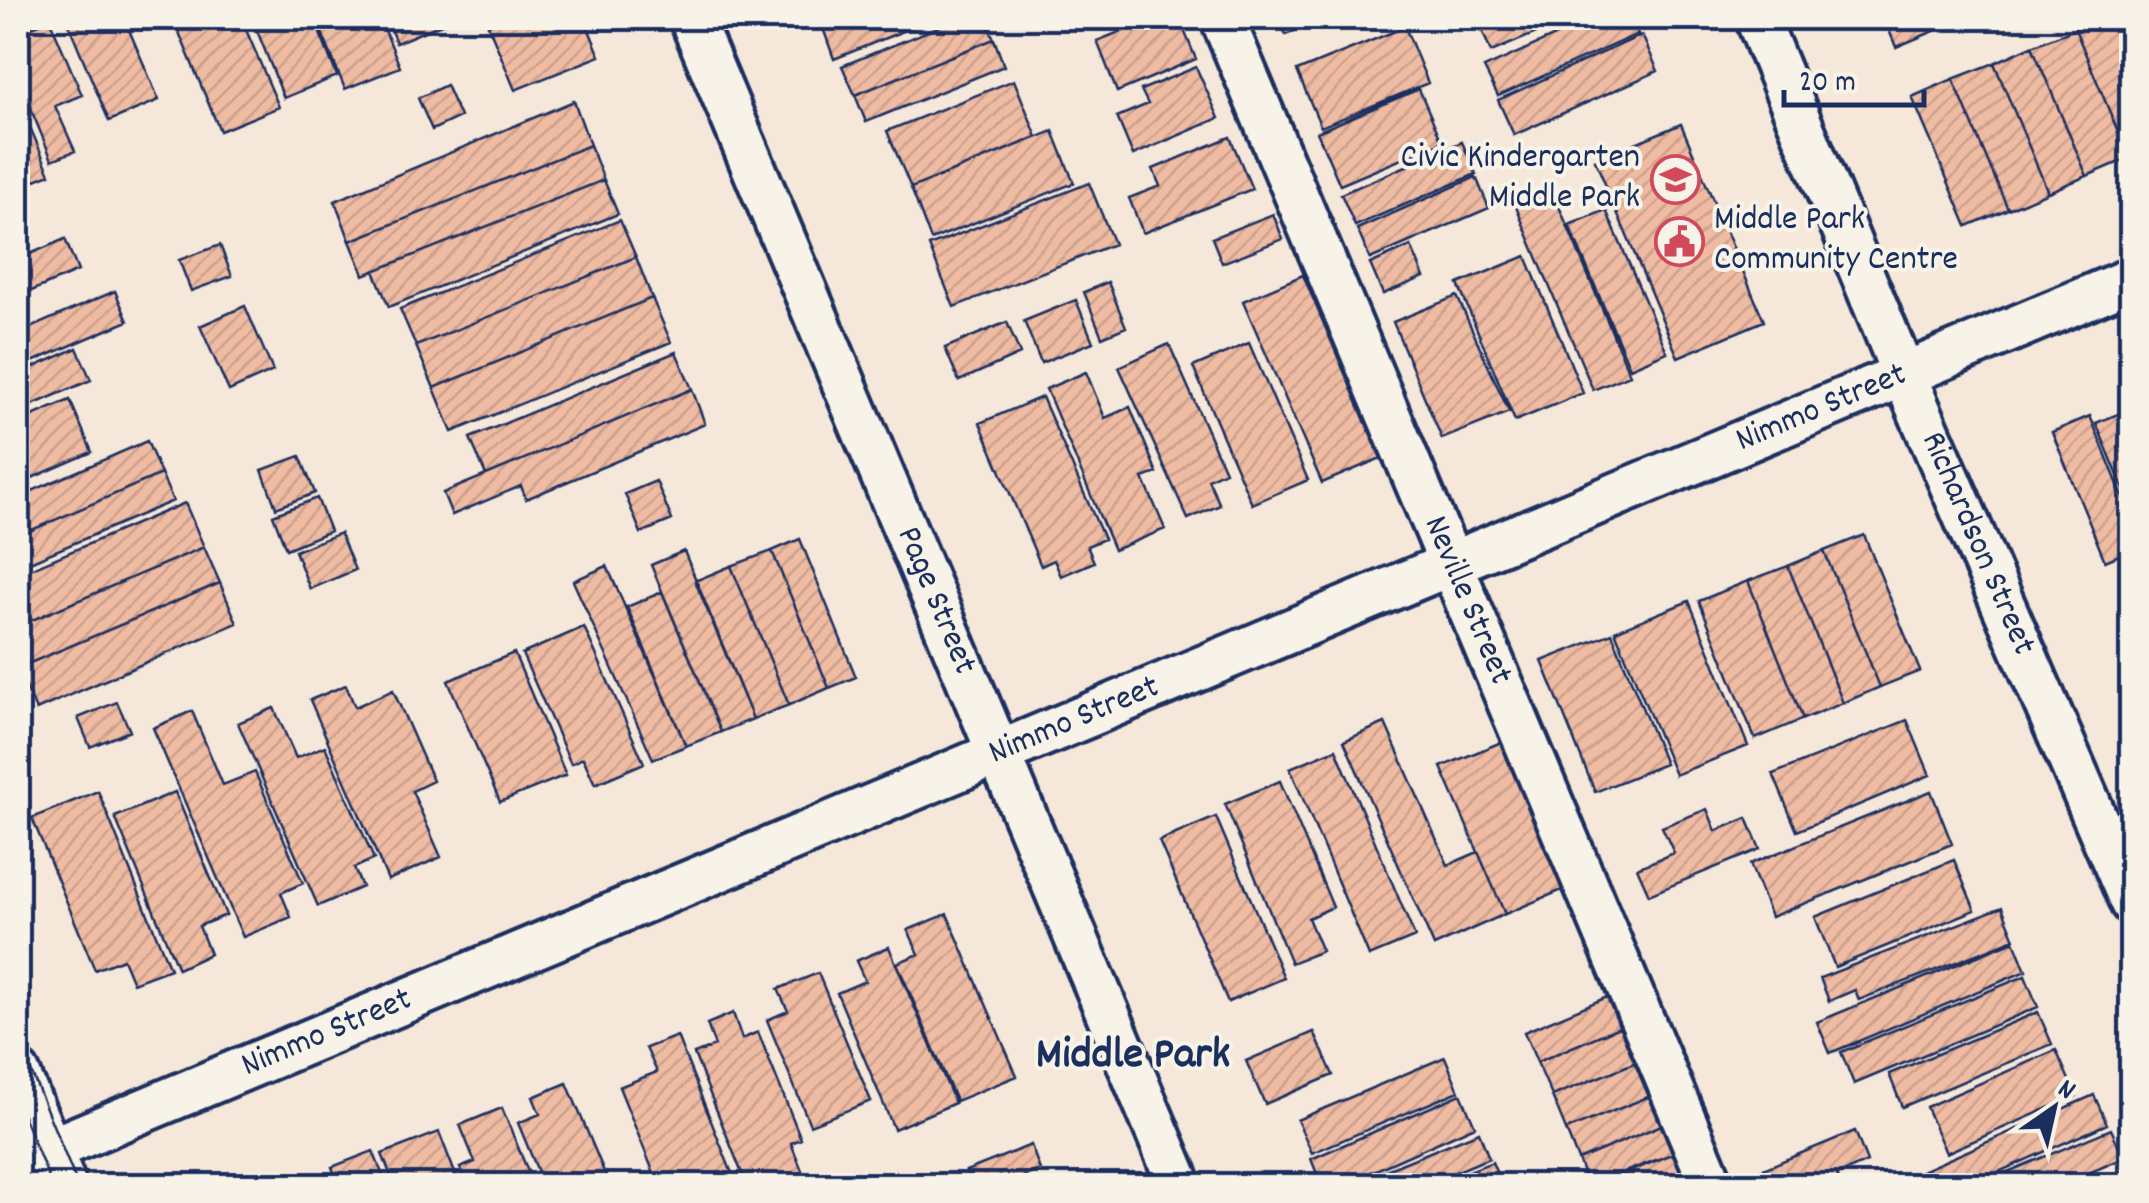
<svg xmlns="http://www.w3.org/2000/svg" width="2149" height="1203" viewBox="0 0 2149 1203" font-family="Dekko,sans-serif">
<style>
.building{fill:url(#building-hatch);stroke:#1b2f5e;stroke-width:2.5}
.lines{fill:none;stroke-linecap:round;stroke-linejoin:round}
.minor-casing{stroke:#1b2f5e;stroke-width:50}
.minor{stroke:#f7f3e8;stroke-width:42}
.tram{stroke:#1b2f5e;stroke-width:2.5}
.labels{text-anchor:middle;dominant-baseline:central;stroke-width:8;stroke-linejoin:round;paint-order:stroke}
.poi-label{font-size:35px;fill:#1b2f5e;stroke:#f7f3e8;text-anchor:end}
.street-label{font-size:35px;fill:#1b2f5e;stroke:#f7f3e8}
.district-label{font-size:45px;font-weight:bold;fill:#1b2f5e;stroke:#f7f3e8}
</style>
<defs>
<pattern id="building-hatch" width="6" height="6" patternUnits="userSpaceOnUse" patternTransform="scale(2.5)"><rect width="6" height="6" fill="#efbba2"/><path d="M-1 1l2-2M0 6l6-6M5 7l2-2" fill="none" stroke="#cca18e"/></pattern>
</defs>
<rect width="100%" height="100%" fill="#f5e8da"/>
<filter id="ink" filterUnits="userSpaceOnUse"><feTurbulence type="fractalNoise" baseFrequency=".01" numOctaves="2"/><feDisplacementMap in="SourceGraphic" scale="20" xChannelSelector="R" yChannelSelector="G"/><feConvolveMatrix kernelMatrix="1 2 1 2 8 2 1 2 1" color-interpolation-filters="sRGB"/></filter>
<g filter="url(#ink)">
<path class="building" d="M18,18H22L27,29L50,20L82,95L55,106L75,151L52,160L18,78Z
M66,18H124L159,100L109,121Z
M173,18H241L279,107L220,131Z
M252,18H314L337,76L284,98Z
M316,18H380L400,67L345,89Z
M386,18H450L451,20L396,43Z
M506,18H584L600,56L515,90L488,25Z
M819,18H850L823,28Z
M850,18H935L834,59L823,28Z
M960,18H985L994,39L855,95L842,66Z
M1154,18H1179L1196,59L1117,92L1097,41Z
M1278,18H1327L1286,35Z
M1477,18H1572L1491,52Z
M1595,18H1630L1638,34L1498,96L1484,68Z
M1884,18H1965L1896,47Z
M2102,18H2116L2132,55V156L2129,158L2075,29Z
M2116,18H2132V55Z
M1405,27L1428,83L1321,127L1297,71Z
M2075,29L2129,158L2087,176L2032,46Z
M1642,35L1658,71L1514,135L1498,100Z
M994,39L1004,66L866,122L855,95Z
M2032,46L2087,176L2048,192L1994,63Z
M1994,63L2048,192L2008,209L1953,79Z
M1196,67L1219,118L1133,155L1117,117L1148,104L1141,90Z
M1953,79L2008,209L1967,226L1912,97Z
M1014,80L1037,137L911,188L887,131Z
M446,85L460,117L432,130L418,98Z
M1419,89L1442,142L1340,185L1317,132Z
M18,99L50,174L18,187Z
M574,101L590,145L350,241L335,201Z
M1681,124L1764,321L1678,357L1595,160Z
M1053,131L1074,183L931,240L911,188Z
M1230,137L1252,189L1143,233L1129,198L1160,186L1153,169Z
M1462,142L1476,174L1355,226L1341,194Z
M590,145L604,180L364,275L350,241Z
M1476,177L1489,208L1370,259L1357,229Z
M604,180L618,214L389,307L374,271Z
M1089,183L1114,244L954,307L929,246Z
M1553,192L1630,375L1593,390L1516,207Z
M1606,210L1667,352L1630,368L1569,225Z
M1273,214L1283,239L1222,263L1212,238Z
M620,220L636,257L416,346L400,309Z
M65,239L78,271L22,295L18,285V259Z
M220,245L232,276L191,291L179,260Z
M1411,246L1424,277L1383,294L1370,264Z
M1526,256L1583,393L1515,421L1458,284Z
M636,257L652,298L434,388L416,346Z
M1303,275L1381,458L1322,483L1243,301Z
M1108,282L1126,327L1102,337L1084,292Z
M115,291L128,321L18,368V333Z
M1457,296L1509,412L1442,439L1393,322Z
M652,298L671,342L452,432L434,388Z
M1076,300L1093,342L1041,363L1024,321Z
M245,306L273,371L229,391L200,326Z
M1007,322L1020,354L959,381L945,348Z
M1249,343L1308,480L1252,504L1193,367Z
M1169,344L1225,471L1208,479L1220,505L1188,519L1119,367Z
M77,348L91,380L18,411V374Z
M676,352L692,389L486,475L470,438Z
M1086,372L1105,418L1130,407L1157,473L1143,478L1165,529L1114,550L1046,389Z
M692,389L705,424L526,499L521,486L452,515L443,493Z
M1042,397L1104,539L1087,546L1094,562L1061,576L1054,560L1041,566L980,423Z
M70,400L92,452L18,484V422Z
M2125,411L2132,427V509L2096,423Z
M2090,416L2132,519V550L2105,561L2052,432Z
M147,441L161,474L18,536V497Z
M300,456L315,493L276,508L262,470Z
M161,474L173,501L18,567V536Z
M656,481L672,520L641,533L625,494Z
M317,498L330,531L286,549L273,515Z
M185,503L204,547L18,626V574Z
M340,533L355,570L310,589L295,551Z
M1864,535L1920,671L1880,687L1824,551Z
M800,539L856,677L829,688L772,551Z
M204,547L220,583L18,668V626Z
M684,551L753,719L721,732L651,565Z
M772,551L829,688L789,705L731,566Z
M1824,551L1880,687L1843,703L1788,566Z
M607,566L686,746L653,759L573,581Z
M731,566L789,705L753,719L695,581Z
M1788,566L1843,703L1803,719L1748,581Z
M1748,581L1803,719L1755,739L1699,601Z
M220,583L237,623L36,710L18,668Z
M662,592L721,732L686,746L627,607Z
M1689,601L1748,746L1675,775L1615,631Z
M584,627L644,763L595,784L583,758L571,764L522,654Z
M1612,633L1665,764L1595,792L1542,661Z
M514,653L566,775L500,802L448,681Z
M346,685L355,707L393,690L433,781L412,791L441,857L388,880L310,700Z
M117,702L130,731L90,747L78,718Z
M274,708L296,758L325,746L374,859L354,868L362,887L318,906L238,723Z
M192,711L223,785L255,772L303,883L281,893L291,917L243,937L153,728Z
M1907,720L1930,775L1797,831L1773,774Z
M1385,723L1448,865L1478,852L1505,914L1434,946L1344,741Z
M1504,741L1567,888L1505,914L1441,767Z
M1336,749L1415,937L1369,956L1290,768Z
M1280,781L1333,907L1308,918L1322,951L1291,963L1225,804Z
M98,791L170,969L133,983L123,959L95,970L32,818Z
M1931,791L1952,844L1771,917L1750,864Z
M175,792L226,915L199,926L210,954L178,969L115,817Z
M1707,809L1716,831L1747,818L1760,849L1649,895L1637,868L1674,853L1662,827Z
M1216,817L1284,978L1228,1002L1159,841Z
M1954,860L1975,910L1835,967L1815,917Z
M2002,907L2015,939L1859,1000L1855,990L1829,1001L1820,978Z
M947,914L1017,1076L956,1101L897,963L919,954L908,930Z
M2014,941L2026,971L1830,1053L1817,1022Z
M889,947L955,1103L894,1129L837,993L865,981L856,961Z
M818,973L871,1101L810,1125L767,1020L788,1011L778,989Z
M2025,976L2038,1007L1854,1084L1841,1052Z
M1612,995L1624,1025L1537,1062L1524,1032Z
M2038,1012L2052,1044L1902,1107L1889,1074Z
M733,1013L742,1039L758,1032L801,1139L791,1143L805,1178L786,1186H747L694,1054L715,1046L707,1024Z
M1624,1025L1639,1061L1552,1096L1537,1062Z
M1314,1032L1333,1075L1265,1104L1246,1061Z
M677,1036L737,1186H659L619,1087L657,1072L646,1048Z
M2056,1050L2076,1096L1946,1153L1926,1107Z
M1445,1057L1459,1091L1312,1153L1297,1120Z
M1639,1061L1653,1095L1566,1130L1552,1096Z
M567,1083L610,1186H544L518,1123L540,1114L533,1097Z
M1461,1094L1475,1126L1340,1186H1322L1311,1159Z
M1653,1095L1664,1124L1578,1160L1566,1130Z
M2094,1095L2107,1124L1967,1186H1918L1913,1175Z
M502,1108L534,1186H468L460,1168L475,1162L460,1125Z
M1664,1124L1677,1152L1588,1186L1578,1160Z
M2111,1129L2124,1158L2058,1186H2002L1998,1176Z
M1855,1131L1867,1162L1837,1175L1842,1186H1762L1756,1172Z
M439,1132L460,1186H395L382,1154Z
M1479,1132L1489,1158L1422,1186H1347Z
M1031,1145L1040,1170L1000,1186H972L966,1171Z
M373,1151L387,1186H339L332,1167Z
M1677,1152L1689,1182L1681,1186H1595Z
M1492,1162L1502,1186H1432Z
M2128,1168L2132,1186H2087Z"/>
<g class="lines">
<defs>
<g id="minor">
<path id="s1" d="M691,18L1180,1186"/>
<path id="s2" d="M1222,18L1712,1186"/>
<path id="s3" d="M1757,18L1903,373L2132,903"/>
<path d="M18,1073L65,1186"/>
<path id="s4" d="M18,1163L2132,279"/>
</g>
</defs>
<use href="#minor" class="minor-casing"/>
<use href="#minor" class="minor"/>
<path class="tram" d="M18,1040L78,1186
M18,1103L52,1186"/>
</g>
</g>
<defs>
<symbol id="school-ring" viewBox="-11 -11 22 22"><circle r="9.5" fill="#f7f3e8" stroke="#d1495b" stroke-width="1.5"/><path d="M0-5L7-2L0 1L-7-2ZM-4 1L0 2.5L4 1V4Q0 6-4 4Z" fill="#d1495b"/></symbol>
<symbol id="civic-ring" viewBox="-11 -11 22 22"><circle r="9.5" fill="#f7f3e8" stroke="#d1495b" stroke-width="1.5"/><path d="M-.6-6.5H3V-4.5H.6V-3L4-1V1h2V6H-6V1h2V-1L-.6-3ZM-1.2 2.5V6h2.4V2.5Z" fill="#d1495b"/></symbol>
</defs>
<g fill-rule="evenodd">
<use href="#school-ring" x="1648" y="152" width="55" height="55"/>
<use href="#civic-ring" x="1652" y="214" width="55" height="55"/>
</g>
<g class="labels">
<g class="poi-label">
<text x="1640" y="159">Civic Kindergarten<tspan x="1640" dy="40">Middle Park</tspan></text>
<text x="1714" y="221" text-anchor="start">Middle Park<tspan x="1714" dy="40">Community Centre</tspan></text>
</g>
<g class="street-label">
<text stroke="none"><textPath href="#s4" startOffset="1955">Nimmo Street</textPath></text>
<text stroke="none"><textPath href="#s3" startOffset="570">Richardson Street</textPath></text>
<text stroke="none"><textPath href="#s2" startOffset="632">Neville Street</textPath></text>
<text stroke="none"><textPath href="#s1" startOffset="632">Page Street</textPath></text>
<text stroke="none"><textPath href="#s4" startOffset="1145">Nimmo Street</textPath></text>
<text stroke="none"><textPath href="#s4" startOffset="335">Nimmo Street</textPath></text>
</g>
<g class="district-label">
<text x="1133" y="1057">Middle Park</text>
</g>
</g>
<rect width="2149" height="1203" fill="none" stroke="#f7f3e8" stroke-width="60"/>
<rect x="30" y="30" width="2089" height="1143" fill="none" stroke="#1b2f5e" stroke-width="4" filter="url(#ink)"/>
<g transform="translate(2054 1108) rotate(34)" stroke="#f7f3e8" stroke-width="8" paint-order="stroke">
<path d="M0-8L18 38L0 25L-18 38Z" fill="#1b2f5e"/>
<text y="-15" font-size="28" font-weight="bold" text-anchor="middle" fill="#1b2f5e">N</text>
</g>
<path d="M1784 90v15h140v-15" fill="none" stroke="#1b2f5e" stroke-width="5"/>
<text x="1799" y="90" font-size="30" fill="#1b2f5e" stroke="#f7f3e8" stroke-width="8" paint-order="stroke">20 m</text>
</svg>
